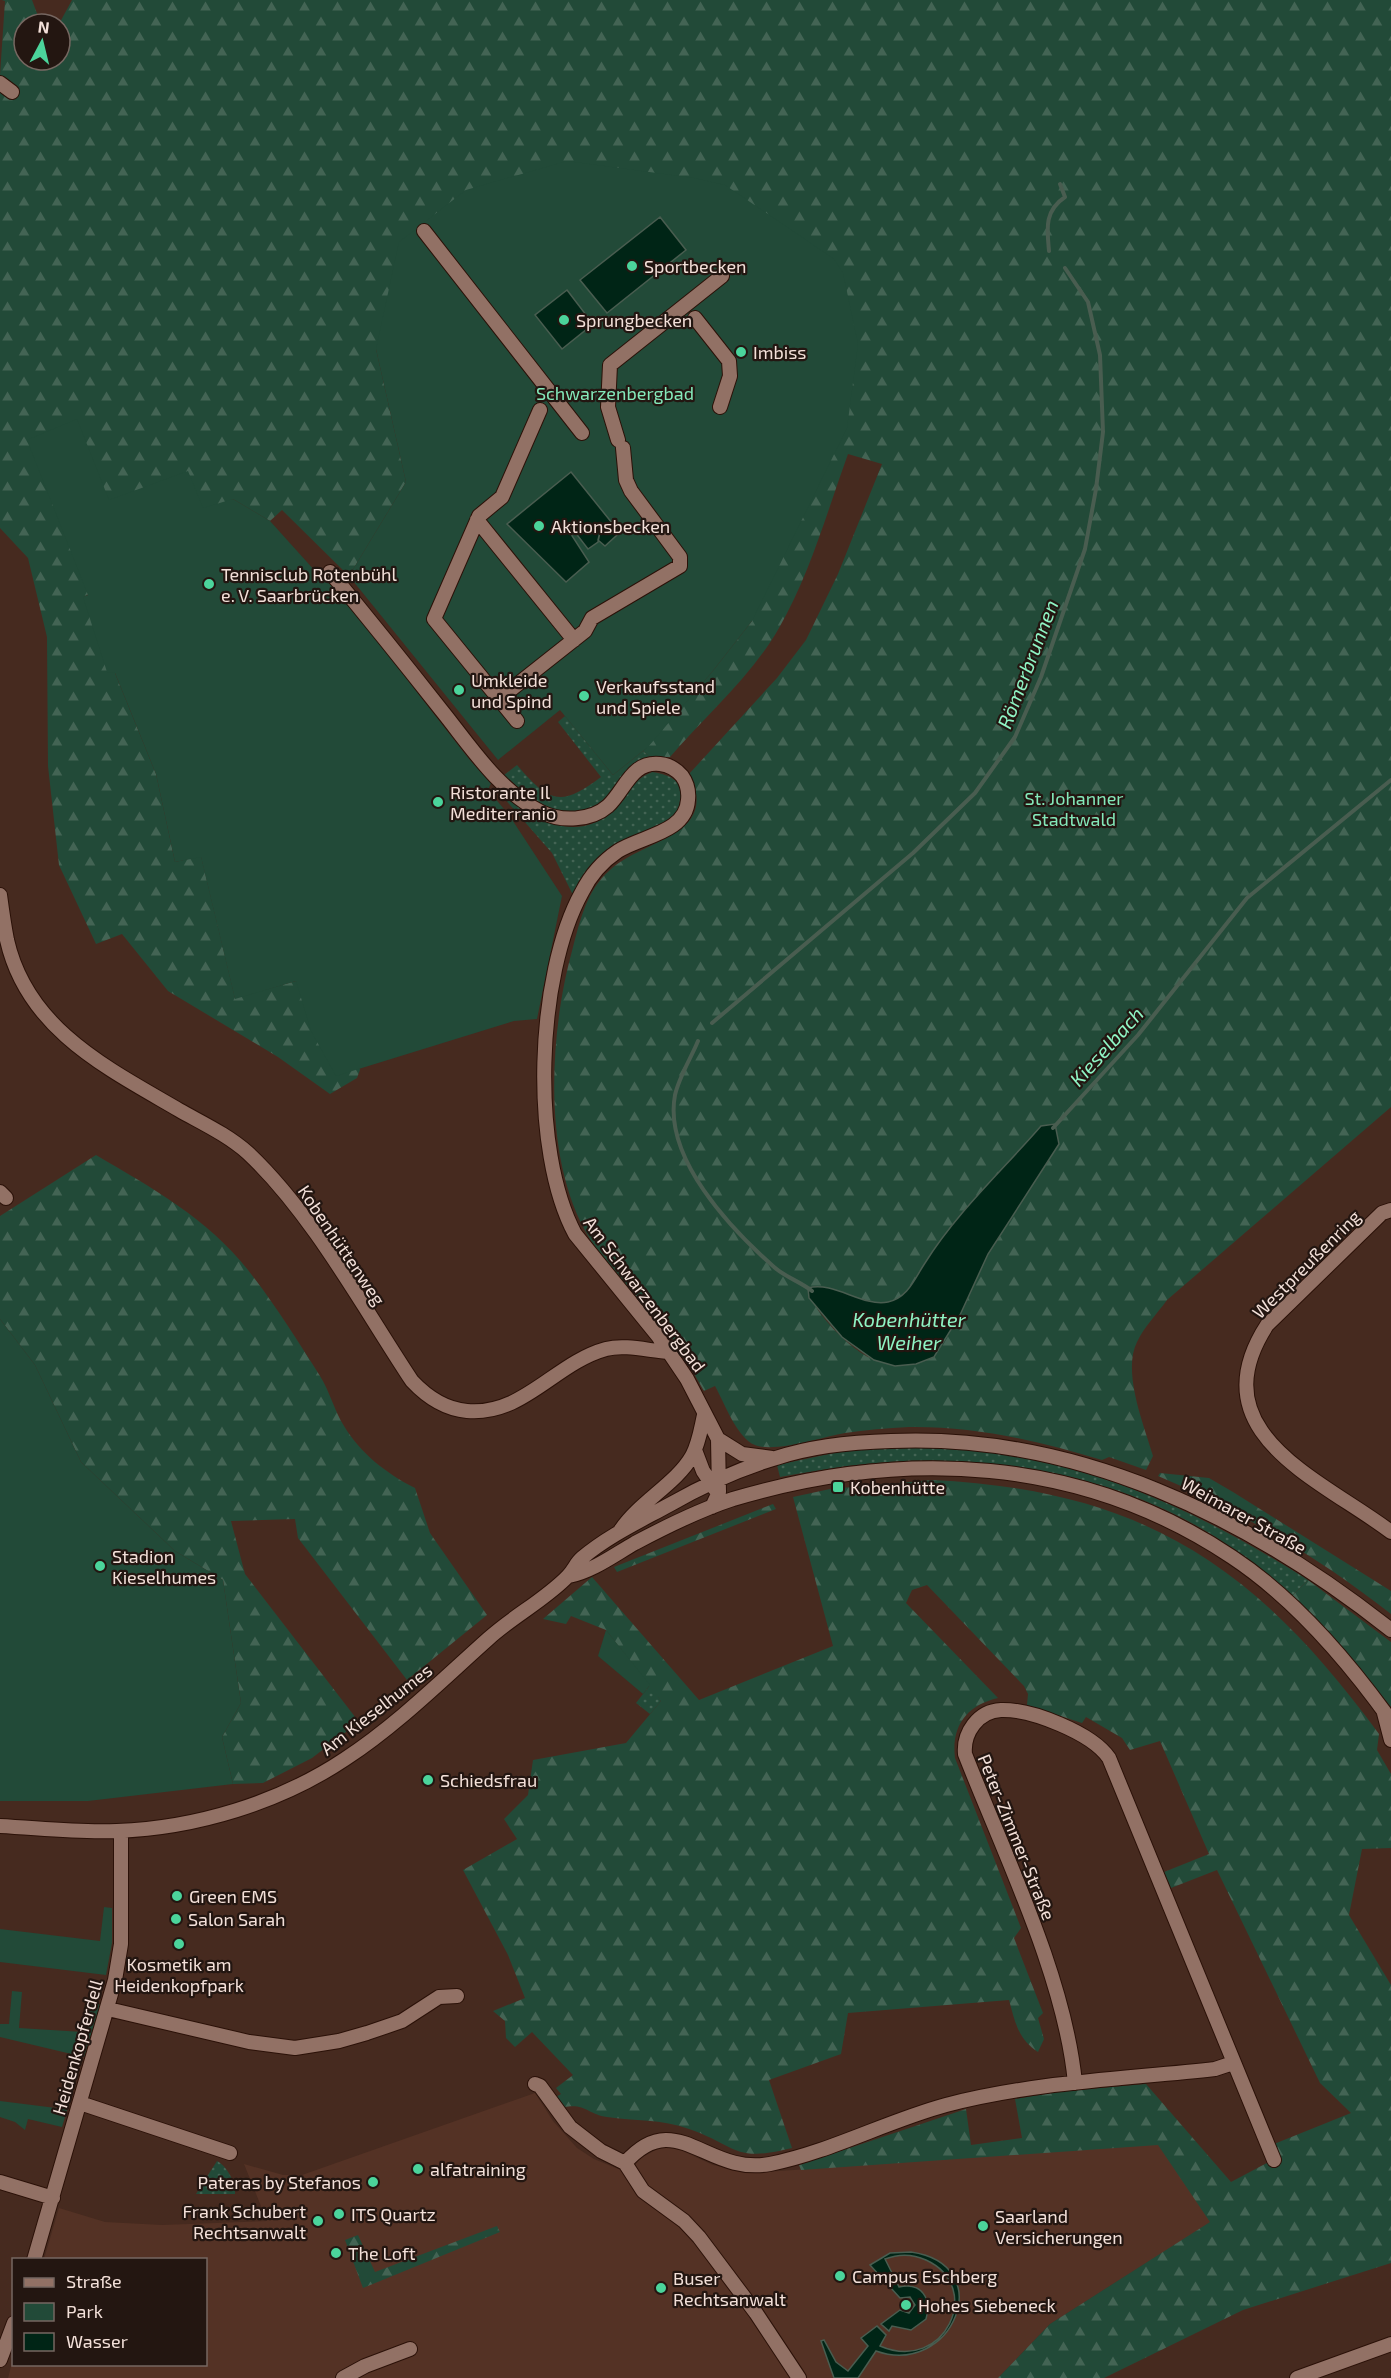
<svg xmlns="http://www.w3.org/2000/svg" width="1391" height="2378" viewBox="0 0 1391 2378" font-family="'Exo 2',sans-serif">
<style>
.built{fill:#543225}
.grass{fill:url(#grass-dots)}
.forest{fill:url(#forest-firs);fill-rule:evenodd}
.green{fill:#224a38}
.water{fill:#002516;stroke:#495d50;stroke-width:1.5}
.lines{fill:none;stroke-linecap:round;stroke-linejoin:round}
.stream{stroke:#495d50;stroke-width:4}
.minor-casing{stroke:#2b1108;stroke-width:16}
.minor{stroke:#927165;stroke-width:14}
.poi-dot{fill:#4bd49b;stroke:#231611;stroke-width:2}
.labels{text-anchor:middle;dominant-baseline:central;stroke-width:4.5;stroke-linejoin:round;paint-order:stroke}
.poi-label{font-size:18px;fill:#f3e0d9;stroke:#231611;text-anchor:start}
.park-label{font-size:18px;fill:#84e9ba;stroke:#231611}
.street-label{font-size:18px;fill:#f3e0d9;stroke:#231611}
.water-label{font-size:20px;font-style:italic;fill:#8ff4c4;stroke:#231611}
</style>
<defs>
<pattern id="grass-dots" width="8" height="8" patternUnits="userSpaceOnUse" patternTransform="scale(1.5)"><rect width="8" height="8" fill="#224a38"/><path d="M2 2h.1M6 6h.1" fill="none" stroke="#436454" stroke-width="1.8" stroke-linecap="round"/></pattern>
<pattern id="forest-firs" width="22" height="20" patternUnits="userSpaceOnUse" patternTransform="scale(1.5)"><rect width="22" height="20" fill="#224a38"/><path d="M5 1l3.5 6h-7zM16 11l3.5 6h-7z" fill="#436454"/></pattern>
</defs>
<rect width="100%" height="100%" fill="#462a1f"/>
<path class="built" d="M535,2093L553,2121L577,2148L594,2159L628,2173L641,2158L661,2147H674L713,2165L752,2173L1158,2144L1211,2222L1050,2324L998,2378H8L13,2359L14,2364H206V2260L44,2259L59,2208L105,2222L162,2225L267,2221L244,2164L283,2175H302Z"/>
<path class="grass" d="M565,716L613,775L643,751L650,757C627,762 621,783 606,797C571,831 532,801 504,775L517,765C549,802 560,808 601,777L558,722Z
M652,772C683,776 692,794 671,819L615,844L595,861L573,895L552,853L503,797L507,796C540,822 580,845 616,807C628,794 634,779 652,772Z
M936,1447C1080,1456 1187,1504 1308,1580L1292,1596C1274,1582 1257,1566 1239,1553C1130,1473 979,1448 847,1466C825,1469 802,1473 780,1477L777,1465L848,1450Z
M650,1685L661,1701L650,1714L636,1703Z
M217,2161C227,2166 236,2183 235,2194H196Z"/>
<path class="forest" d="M2,0H32L41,24H24V60H60L59,24L72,0H1391V1107L1167,1300C1157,1314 1144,1327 1137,1342C1122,1372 1144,1425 1153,1456L1146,1470L1109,1457L1102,1460C1038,1441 976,1426 909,1427C887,1428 865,1430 845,1433C822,1437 775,1453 755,1445C737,1438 725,1404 715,1386L704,1391C695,1376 687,1359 676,1344C650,1307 614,1277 590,1239C542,1162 549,1035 572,951C580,921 586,891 610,870C643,839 721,836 689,774L777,678L806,640L838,574L882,464L848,454C827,512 810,574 779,628C751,677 706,715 670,757H650L643,751L712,672L752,621L376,349L406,482L349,576L282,510L270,521L233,499L84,597L156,774L175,862L201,856L235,998L296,981L344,1022L360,1070L357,1078L330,1094L278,1057L168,991L122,934L96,944L59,865L48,766L47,637L28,558L0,528V75L5,1ZM1041,1126L1059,1144L988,1254L960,1315L934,1357C920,1357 884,1364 873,1359C853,1352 809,1309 809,1288C835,1281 861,1307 889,1302C908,1297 918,1275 928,1259C960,1210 1003,1170 1041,1126Z
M96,1155C152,1188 207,1218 248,1270C274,1303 298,1341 320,1376C330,1392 334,1410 344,1426C360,1453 387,1474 415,1488L430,1533L487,1615L407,1680L298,1538L295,1519L231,1521L245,1574L359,1722L312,1758L263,1783L233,1784L222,1737L241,1703L223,1580L175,1551L81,1462L35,1365L0,1319V1216Z
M1160,1473L1209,1478L1233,1492L1391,1591V1614C1321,1559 1241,1511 1158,1476Z
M932,1480C1143,1490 1256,1566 1379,1734L1377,1750L1391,1774V1848L1362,1849L1349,1915L1391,1985V2263L1243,2310L1104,2378H998L1050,2324L1210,2222L1158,2145L801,2170L799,2165L966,2109L971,2145L1022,2138L1015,2099L1064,2091L1146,2084L1231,2182L1278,2157L1274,2144L1351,2113L1320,2083L1217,1870L1171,1888L1164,1872L1209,1854L1160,1741L1130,1750L1122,1738L1086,1717L1082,1723L1027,1705L1028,1694L1024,1686L927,1585L912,1590L906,1603L998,1698C967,1705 951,1726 955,1758L1021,1928L1014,1938L1043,2013L1038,2018L1044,2039L1038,2052C1018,2039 1015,2022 1009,2000L848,2013L841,2054L769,2080L792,2148C733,2163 738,2146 689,2129C662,2119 634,2121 607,2117C588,2114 585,2103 564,2107L556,2097L561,2094L556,2088L573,2075L532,2032L515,2047L506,2038L505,2021L493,2011L525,1998L508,1955L463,1870L517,1839L504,1819L528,1795L533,1760L626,1743L661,1701L606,1630L571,1616L566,1624L543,1619L592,1577L699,1700L833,1646L793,1497L830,1489Z
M773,1504L776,1509L617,1572L614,1567Z
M1308,1580L1391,1642V1707L1324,1627L1292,1596Z
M497,2226L500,2232L363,2288L345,2240L358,2235L375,2272Z"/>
<path class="green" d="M567,161L694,178L725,185L834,259L843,273L858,344L847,428L752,621L712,672L648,747L613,775L560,710L498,760L349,576L406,482L376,349L399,242L466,190Z
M77,419L109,500L188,471L203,508L233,499L270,521L316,572L322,570L469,759L491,783L488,790L509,815L562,896L537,1019L514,1021L336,1076L311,1031L296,981L235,999L201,857L175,862L156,774L115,673L107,672L83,597L88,595L27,440Z
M0,1319L35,1365L81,1462L175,1551L223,1580L241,1703L222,1737L233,1784L88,1801H0Z
M606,1630L650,1685L643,1694L598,1656Z
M104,1907L112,1908V1943L106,1975L0,1962V1929L100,1941Z
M12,1991L22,1992L19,2028L83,2032L85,2004L91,2005L92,2000L98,2001L100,2006L84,2057L0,2037V2024H9Z
M65,2084L74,2087L62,2127L28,2119L25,2130L15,2122L0,2117V2101L64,2109Z"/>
<path class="water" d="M660,217L686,250L607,313L580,280Z
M567,290L593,324L562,349L535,315Z
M571,472L612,523L605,529L613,528L617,535L605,546L598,540L600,532L598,542L588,549L571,527L573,524L567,528L589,562L566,582L507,524Z
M1055,1124L1059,1144L988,1254L960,1315L934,1357L916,1364L895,1366L874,1360L842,1337L809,1298L808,1288C835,1281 861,1307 888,1302C908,1298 915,1278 925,1263C957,1212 1002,1171 1041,1126Z
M911,2252C1000,2265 952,2378 876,2351L858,2378H834L821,2341L824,2340L836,2362L848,2371L868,2346L861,2338L877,2326L886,2335L880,2346C945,2374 985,2287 926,2260C913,2254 898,2254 885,2259L899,2287C922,2282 932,2299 926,2319L911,2330L892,2326L889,2331L881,2324L900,2310L909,2313L915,2305L910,2297L900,2298L870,2265L890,2253Z"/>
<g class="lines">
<path class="stream" d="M1049,251C1047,229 1044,211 1065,197L1060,184
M712,1023L913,853L975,793L1015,737L1041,677L1085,549L1096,489L1103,432L1100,355L1088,302L1065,268
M698,1041C691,1058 679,1077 675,1095C663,1158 731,1229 774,1267C785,1277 801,1282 812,1291
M1053,1128L1138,1035L1247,898L1391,780"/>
<defs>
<path id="minor" d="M0,83L12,92
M424,231L582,433
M695,318L729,361L730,376L720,407
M618,440L608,407L610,365L722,276
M477,520L574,640
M330,572C368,618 405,664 442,711C471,747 498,790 541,812C561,822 591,821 608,806C626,789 631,761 660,764C669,765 676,769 682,776C687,783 689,791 688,800C686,833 641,836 618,851C603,861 590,876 582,892C536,975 530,1150 575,1234L658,1336L687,1379L718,1439L742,1454L772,1458
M499,699L585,631L592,618L680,566V557L631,491L626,480L623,448
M517,721L434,619L479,516L502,497L540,410
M0,895C2,910 4,925 7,940C27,1029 107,1068 179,1110C202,1123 228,1135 248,1153C312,1213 363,1307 412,1381C427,1397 445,1409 467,1411C523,1416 555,1363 606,1349C625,1344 650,1351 669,1352
M0,1192L6,1198
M1391,1210L1382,1213L1267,1325C1197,1433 1321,1479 1391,1532
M695,1450L703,1471L715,1489
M712,1507L719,1492L718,1439
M620,1531C639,1502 676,1484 692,1456C699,1443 701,1428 704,1415
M569,1576C593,1571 614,1555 635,1543C667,1526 699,1510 733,1499C904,1448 1081,1456 1232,1557C1294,1598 1348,1661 1391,1721
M1384,1713L1391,1740
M0,1826C39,1828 78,1833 117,1831C196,1828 279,1803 345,1759C397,1725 442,1680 488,1639C513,1616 545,1600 568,1576C574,1570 576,1563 582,1558C608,1536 640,1521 669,1505C702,1486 739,1469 776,1458C812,1446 853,1442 891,1441C1077,1433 1248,1517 1391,1630
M108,2009L249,2042L295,2048L339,2041L367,2033L402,2021L439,1997L457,1996
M1075,2083C1065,1977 1004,1854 965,1754C963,1733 978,1711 1001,1710C1031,1709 1092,1733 1109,1758L1274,2160
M535,2084L540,2086L570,2127L601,2151L625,2163L643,2191L684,2221L699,2237L756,2313L799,2378
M80,2103L230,2153
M625,2163C676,2105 706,2176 770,2164C830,2152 887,2121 946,2105C1034,2082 1125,2079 1215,2069L1233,2063
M0,2182L53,2198
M34,2260L115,1980L121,1944V1831
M0,2360L14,2323
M343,2378L365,2366L410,2349
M1297,2378L1391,2344"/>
</defs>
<use href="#minor" class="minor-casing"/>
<use href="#minor" class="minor"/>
</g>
<g class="poi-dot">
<circle cx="632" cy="266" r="6"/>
<circle cx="564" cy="320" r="6"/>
<circle cx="741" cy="352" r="6"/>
<circle cx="539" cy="526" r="6"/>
<circle cx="209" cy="584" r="6"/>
<circle cx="459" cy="690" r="6"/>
<circle cx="584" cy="696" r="6"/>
<circle cx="438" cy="802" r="6"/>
<rect x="832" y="1481" width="12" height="12" rx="3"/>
<circle cx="100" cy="1566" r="6"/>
<circle cx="428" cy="1780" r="6"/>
<circle cx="177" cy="1896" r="6"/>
<circle cx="176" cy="1919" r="6"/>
<circle cx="179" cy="1944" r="6"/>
<circle cx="418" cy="2169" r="6"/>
<circle cx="373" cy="2182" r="6"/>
<circle cx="339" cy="2214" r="6"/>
<circle cx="318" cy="2221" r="6"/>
<circle cx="983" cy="2226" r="6"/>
<circle cx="336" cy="2253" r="6"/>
<circle cx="840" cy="2276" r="6"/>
<circle cx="661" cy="2288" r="6"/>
<circle cx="906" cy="2305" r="6"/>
</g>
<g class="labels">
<g class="poi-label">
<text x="644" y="266">Sportbecken</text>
<text x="576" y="320">Sprungbecken</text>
<text x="753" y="352">Imbiss</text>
<text x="551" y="526">Aktionsbecken</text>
<text x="221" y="574">Tennisclub Rotenbühl<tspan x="221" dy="21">e. V. Saarbrücken</tspan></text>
<text x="471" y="680">Umkleide<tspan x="471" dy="21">und Spind</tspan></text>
<text x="596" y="686">Verkaufsstand<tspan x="596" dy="21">und Spiele</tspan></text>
<text x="450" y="792">Ristorante Il<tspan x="450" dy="21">Mediterranio</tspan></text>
<text x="850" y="1487">Kobenhütte</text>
<text x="112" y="1556">Stadion<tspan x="112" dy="21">Kieselhumes</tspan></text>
<text x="440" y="1780">Schiedsfrau</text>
<text x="189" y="1896">Green EMS</text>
<text x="188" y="1919">Salon Sarah</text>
<text x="179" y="1964" text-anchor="middle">Kosmetik am<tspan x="179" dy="21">Heidenkopfpark</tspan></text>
<text x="430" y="2169">alfatraining</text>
<text x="361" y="2182" text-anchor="end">Pateras by Stefanos</text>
<text x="306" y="2211" text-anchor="end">Frank Schubert<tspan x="306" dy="21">Rechtsanwalt</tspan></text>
<text x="351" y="2214">ITS Quartz</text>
<text x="995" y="2216">Saarland<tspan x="995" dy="21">Versicherungen</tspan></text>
<text x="348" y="2253">The Loft</text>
<text x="852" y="2276">Campus Eschberg</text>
<text x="673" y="2278">Buser<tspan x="673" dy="21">Rechtsanwalt</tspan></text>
<text x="918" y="2305">Hohes Siebeneck</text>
</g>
<g class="park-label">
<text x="615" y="393">Schwarzenbergbad</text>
<text x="1074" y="798">St. Johanner<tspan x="1074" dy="21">Stadtwald</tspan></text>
</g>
<g class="street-label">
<text transform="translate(342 1245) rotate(56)">Kobenhüttenweg</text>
<text transform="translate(1306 1264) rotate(-45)">Westpreußenring</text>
<text transform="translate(645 1294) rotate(53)">Am Schwarzenbergbad</text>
<text transform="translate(1244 1515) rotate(29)">Weimarer Straße</text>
<text transform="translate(376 1709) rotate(-38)">Am Kieselhumes</text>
<text transform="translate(1017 1837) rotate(68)">Peter-Zimmer-Straße</text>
<text transform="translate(77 2047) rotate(-74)">Heidenkopferdell</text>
</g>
<g class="water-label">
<text transform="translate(1027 664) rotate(-69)">Römerbrunnen</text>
<text transform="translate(1106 1046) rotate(-48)">Kieselbach</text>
<text x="909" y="1319">Kobenhütter<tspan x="909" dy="23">Weiher</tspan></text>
</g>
</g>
<rect x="12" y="2258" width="195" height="108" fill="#231611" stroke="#766761" stroke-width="1.5"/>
<rect x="24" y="2278" width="30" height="9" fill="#927165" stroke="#766761" stroke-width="1.5"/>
<text x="66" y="2288" font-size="18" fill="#f3e0d9">Straße</text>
<rect x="24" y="2303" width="30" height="18" fill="#224a38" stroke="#766761" stroke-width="1.5"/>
<text x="66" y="2318" font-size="18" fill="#f3e0d9">Park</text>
<rect x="24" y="2333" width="30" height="18" fill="#002516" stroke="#766761" stroke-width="1.5"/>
<text x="66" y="2348" font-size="18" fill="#f3e0d9">Wasser</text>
<g transform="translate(42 42) rotate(7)"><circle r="28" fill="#231611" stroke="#766761" stroke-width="1.5"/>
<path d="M0-4.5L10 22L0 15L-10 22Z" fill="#4bd49b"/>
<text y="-9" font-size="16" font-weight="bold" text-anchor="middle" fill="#f3e0d9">N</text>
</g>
</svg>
